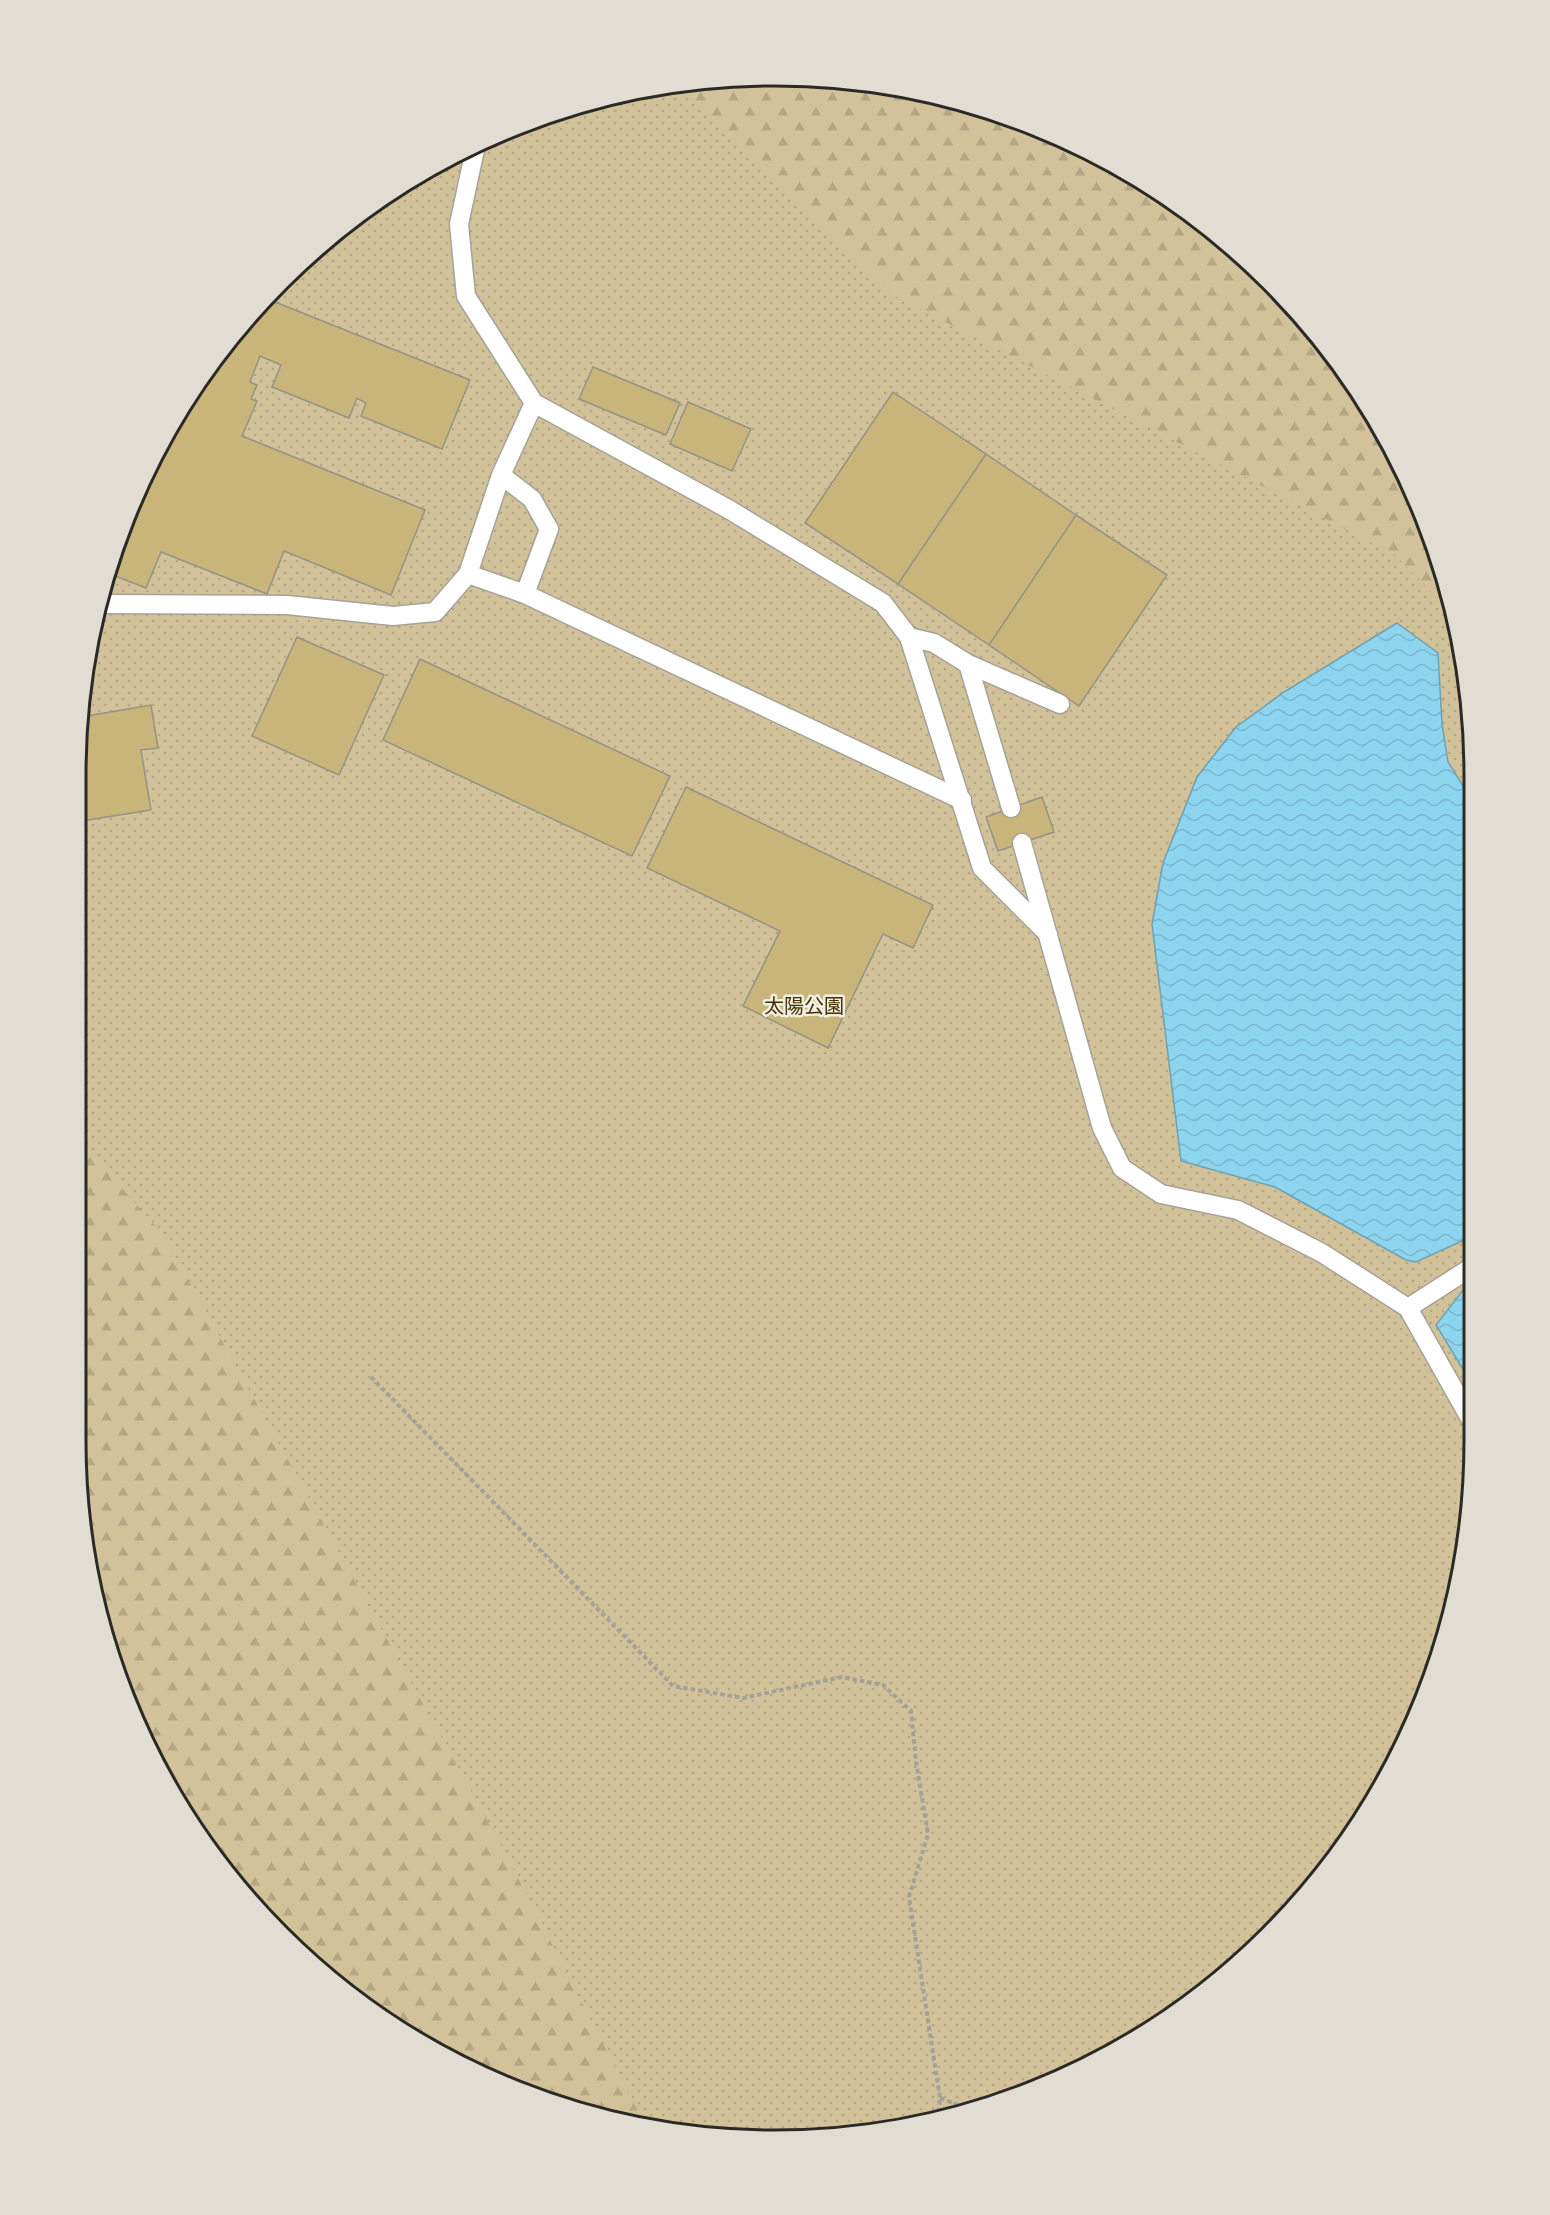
<svg xmlns="http://www.w3.org/2000/svg" width="1550" height="2215" viewBox="0 0 1550 2215" font-family="Cabin,'Noto Sans JP',sans-serif">
<style>
.forest{fill:url(#forest-firs)}
.park{fill:url(#park-dots)}
.water{fill:url(#water-waves);stroke:#70a1b3;stroke-width:1.5}
.building{fill:#c9b479;stroke:#959287;stroke-width:1.5}
.lines{fill:none;stroke-linecap:round;stroke-linejoin:round}
.lane-casing{stroke:#a6a297;stroke-width:21}
.path{stroke:#a4a198;stroke-width:4;stroke-dasharray:4.5 3;stroke-linecap:butt}
.lane{stroke:#fff;stroke-width:18}
.labels{text-anchor:middle;dominant-baseline:central;stroke-width:5;stroke-linejoin:round;paint-order:stroke}
.park-label{font-size:20px;fill:#413200;stroke:#f1ede1}
.rim{fill:none;stroke:#2c2a26;stroke-width:3}
</style>
<defs>
<pattern id="forest-firs" width="22" height="20" patternUnits="userSpaceOnUse" patternTransform="scale(1.5)"><rect width="22" height="20" fill="#d1c299"/><path d="M5 1l3.5 6h-7zM16 11l3.5 6h-7z" fill="#b4a784"/></pattern>
<pattern id="park-dots" width="8" height="8" patternUnits="userSpaceOnUse" patternTransform="scale(1.5)"><rect width="8" height="8" fill="#d1c299"/><path d="M2 2h.1M6 6h.1" fill="none" stroke="#b4a784" stroke-width="1.8" stroke-linecap="round"/></pattern>
<pattern id="water-waves" width="16" height="10" patternUnits="userSpaceOnUse" patternTransform="scale(1.5)"><rect width="16" height="10" fill="#8dd4ef"/><path d="M0 5q4-4 8 0t8 0" fill="none" stroke="#7ab6cd"/></pattern>
</defs>
<rect width="100%" height="100%" fill="#f1ede1"/>
<path class="forest" d="M775,75L912,89L1043,128L1164,193L1270,280L1357,386L1403,465L1462,639L1466,687L507,128L639,88Z
M75,852L1469,1501L1461,1577L1422,1708L1357,1829L1270,1935L1164,2022L1085,2068L911,2127L820,2139L684,2134L507,2087L386,2022L314,1967L193,1829L128,1708L99,1622L75,1440Z"/>
<path class="park" d="M675,85L895,296L1395,555L1454,615L1462,639L1475,775V1440L1461,1577L1422,1708L1357,1829L1270,1935L1164,2022L1085,2068L911,2127L820,2139L684,2134L644,2123L503,1849L163,1234L75,1136V775L88,639L147,465L219,349L280,280L386,193L507,128L639,88Z"/>
<path class="water" d="M1397,623L1438,653L1442,724L1448,762L1475,805V1235L1416,1262L1406,1260L1275,1187L1181,1161L1152,924L1163,863L1197,777L1236,727L1284,692Z
M1475,1281V1389L1436,1325L1467,1285Z"/>
<path class="building" d="M432,169L426,181L416,177Z
M265,298L470,380L442,449L361,416L366,403L357,398L349,418L272,387L281,365L260,356L250,382L257,385L251,399L257,401L242,436L425,510L391,595L284,551L267,594L161,552L146,588L110,574L147,465L219,349Z
M593,367L680,403L666,435L579,399Z
M893,392L986,454L898,584L805,523Z
M688,402L751,429L732,471L670,444Z
M986,454L1076,515L989,645L898,584Z
M1076,515L1167,575L1079,706L989,645Z
M297,637L384,675L339,775L252,736Z
M420,659L670,776L632,856L383,740Z
M151,705L158,748L141,750L151,810L75,822V775L81,717Z
M686,787L933,905L913,948L883,934L828,1048L743,1006L780,931L647,868Z
M1042,797L1054,832L998,851L986,817Z"/>
<g class="lines">
<defs>
<path id="lane" d="M476,145L459,224L466,296L534,403L730,510L883,603L909,637L982,868L1048,934
M501,475L532,499L549,529L525,594
M468,574L501,475L534,403
M100,604L287,605L393,616L435,612L468,574L525,594L962,800
M909,637L934,643L968,664L1060,704
M968,664L1011,808
M1022,843L1102,1128L1122,1168L1161,1194L1238,1210L1322,1253L1408,1308L1475,1427
M1408,1308L1475,1265"/>
</defs>
<use href="#lane" class="lane-casing"/>
<path class="path" d="M371,1377L673,1686L743,1698L842,1677L883,1685L911,1711L916,1762L928,1834L909,1897L940,2098L938,2118
M940,2098L967,2108"/>
<use href="#lane" class="lane"/>
</g>
<g class="labels">
<g class="park-label">
<text x="804" y="1006">太陽公園</text>
</g>
</g>
<path d="M0 0H1550V2215H0ZM775 86H775A689 689 0 0 1 1464 775V1441A689 689 0 0 1 775 2130H775A689 689 0 0 1 86 1441V775A689 689 0 0 1 775 86Z" fill="#e1ddd2" fill-rule="evenodd"/>
<path class="rim" d="M775 86H775A689 689 0 0 1 1464 775V1441A689 689 0 0 1 775 2130H775A689 689 0 0 1 86 1441V775A689 689 0 0 1 775 86Z"/>
</svg>
